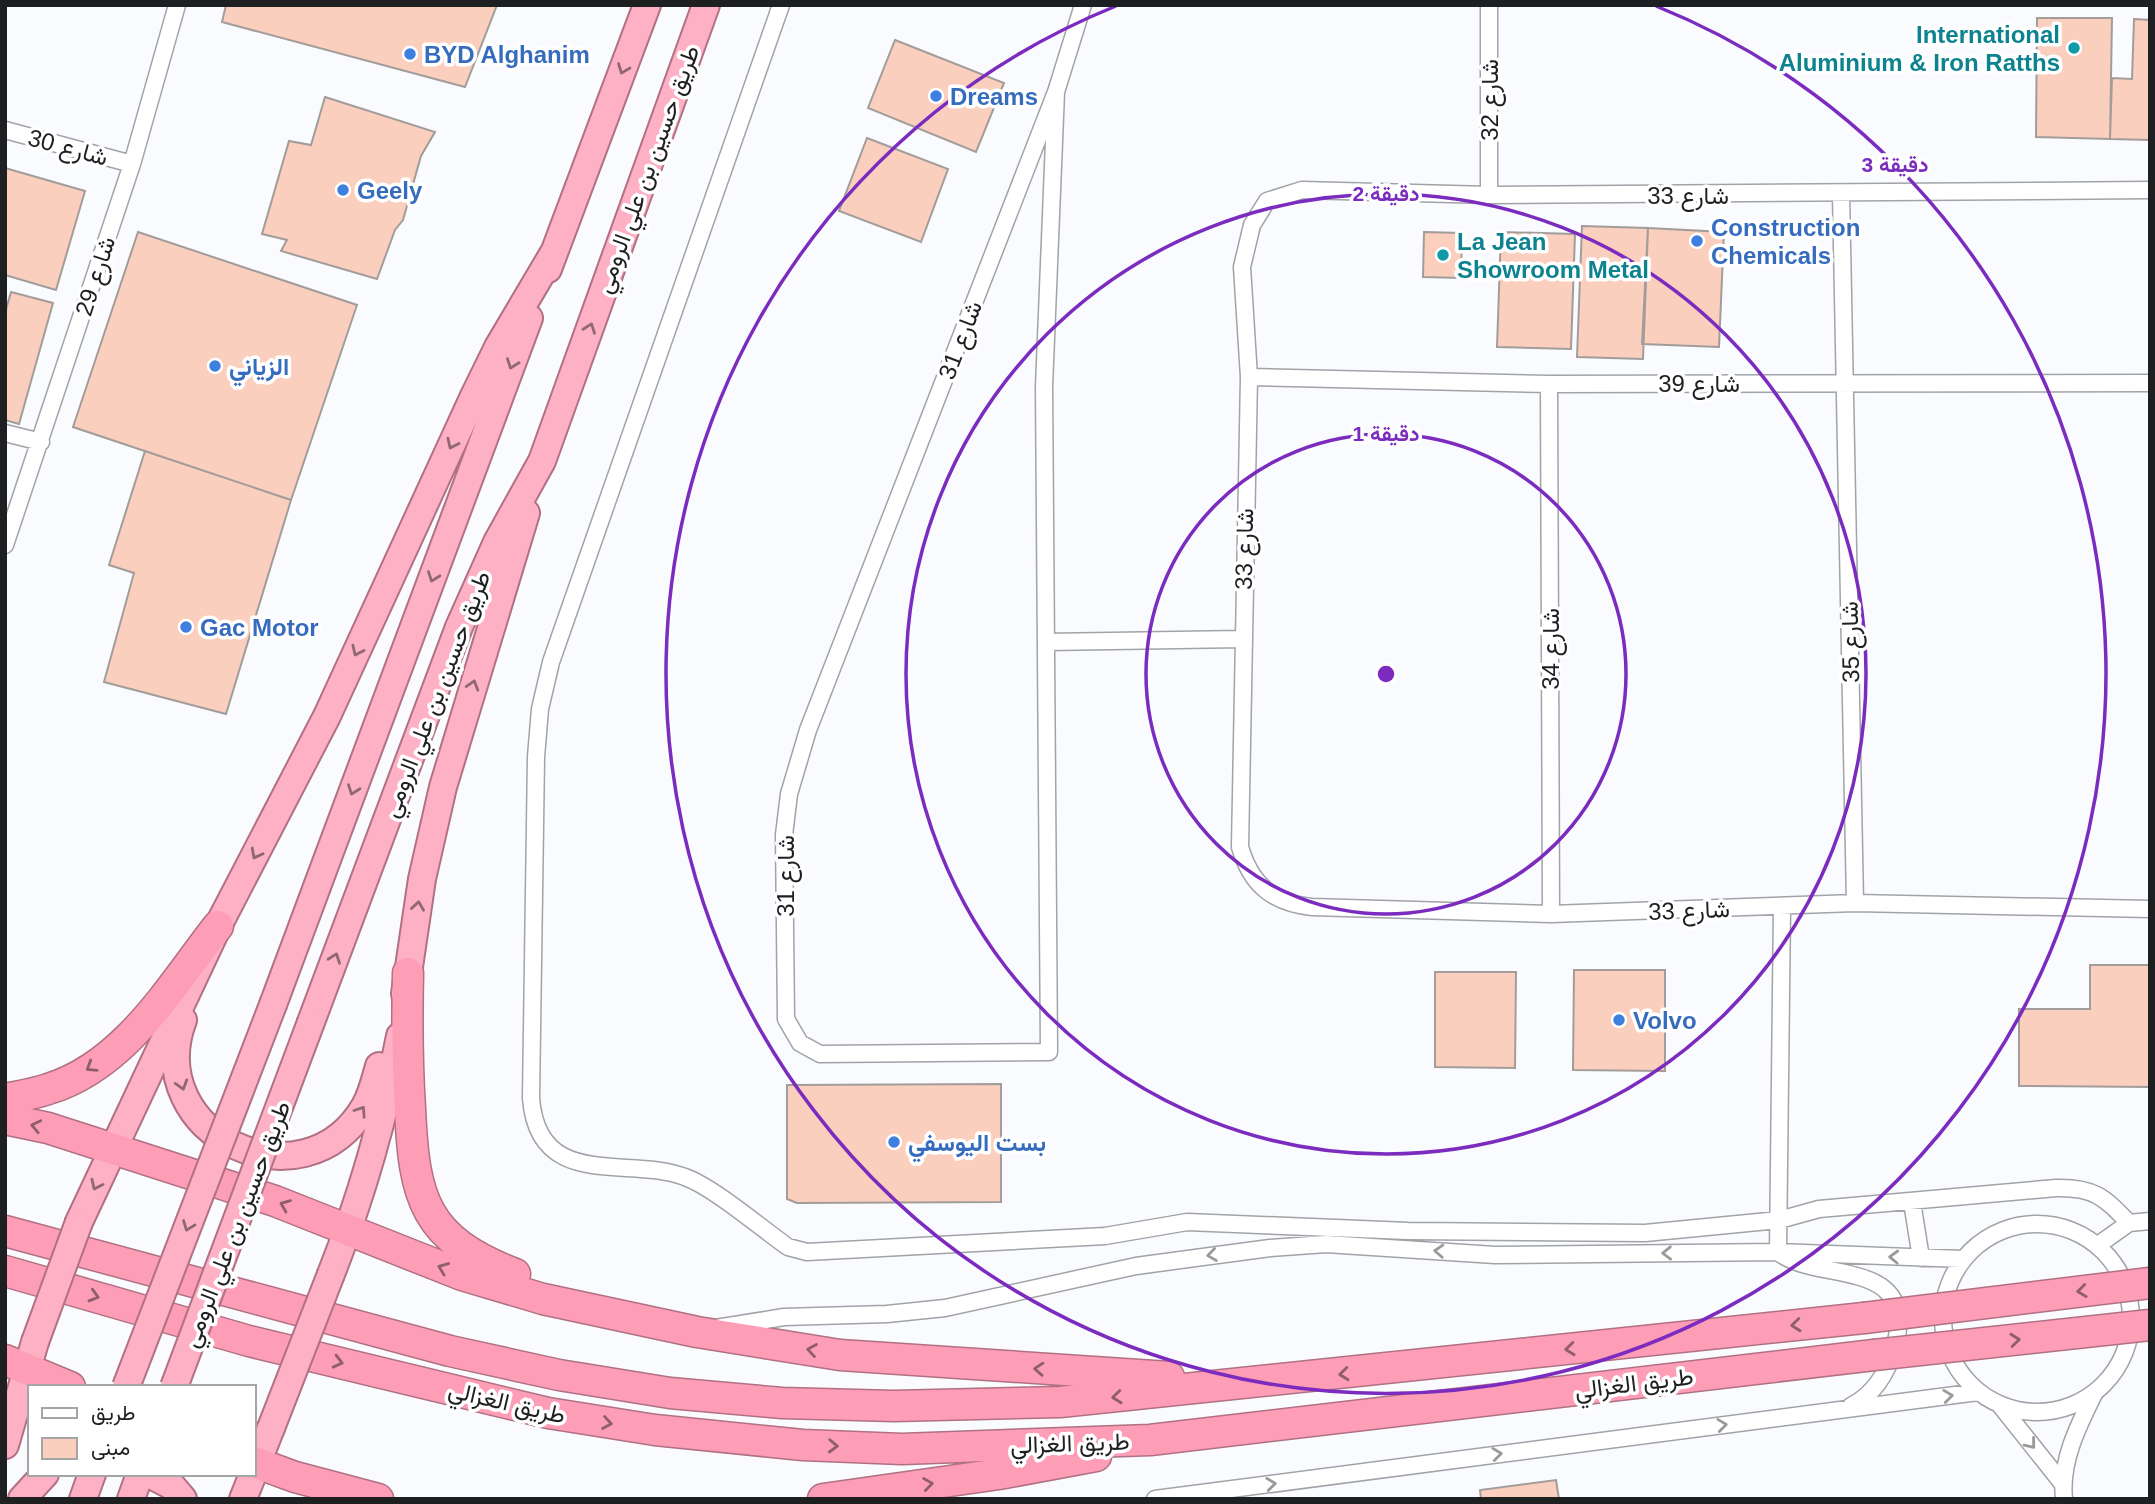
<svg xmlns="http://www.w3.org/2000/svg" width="2155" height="1504" viewBox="0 0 2155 1504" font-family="Arial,Vazirmatn,sans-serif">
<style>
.building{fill:#fbcfbd;stroke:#a29c9a;stroke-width:2}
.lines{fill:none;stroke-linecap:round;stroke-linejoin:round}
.minor-casing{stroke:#a1a3a8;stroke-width:19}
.trunk-casing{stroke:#b07182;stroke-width:30}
.motorway-casing{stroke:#b07182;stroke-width:33}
.minor{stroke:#fff;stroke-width:16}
.trunk{stroke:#feb0c4;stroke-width:26}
.motorway{stroke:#fe9db6;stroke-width:30}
.trunk-bridge-casing{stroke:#b07182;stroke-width:30;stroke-linecap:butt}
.motorway-bridge-casing{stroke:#b07182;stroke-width:33;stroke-linecap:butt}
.trunk-bridge{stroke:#feb0c4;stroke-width:26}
.motorway-bridge{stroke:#fe9db6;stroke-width:30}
.oneway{stroke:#8e6872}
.oneway2{stroke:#8e5e6c}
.oneway3{stroke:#9a9a9b}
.ring{fill:none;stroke:#7b2cbf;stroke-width:3.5}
.culture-dot{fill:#0f9aa8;stroke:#fff;stroke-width:2.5}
.shop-dot{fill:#3f7fe0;stroke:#fff;stroke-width:2.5}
.labels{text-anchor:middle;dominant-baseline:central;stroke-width:7;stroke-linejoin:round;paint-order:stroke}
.culture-label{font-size:24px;font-weight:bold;fill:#0d838f;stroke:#fff;text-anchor:end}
.shop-label{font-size:24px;font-weight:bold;fill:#366cbe;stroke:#fff;text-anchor:start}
.street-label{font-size:24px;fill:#1e1f21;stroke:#fff}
.centre{fill:#7b2cbf;stroke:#fff;stroke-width:3.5}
.ring-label{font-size:21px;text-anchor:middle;font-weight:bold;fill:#7b2cbf;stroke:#fff;stroke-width:7;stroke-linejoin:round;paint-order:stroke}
</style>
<rect width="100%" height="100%" fill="#fafbff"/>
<path class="building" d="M226,5H497L465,87L222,22Z
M2037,18H2112L2110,139L2036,137Z
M2134,19L2150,20V140L2110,139L2112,78L2132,79Z
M895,40L1004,83L976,152L868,108Z
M325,97L435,132L421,156L403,220L395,230L377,279L281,251L287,240L262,234L289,141L311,145Z
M867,138L948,169L921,242L839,211Z
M5,168L85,191L56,290L5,275Z
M1582,226L1648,228L1643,359L1577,357Z
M1648,228L1724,232L1719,347L1642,344Z
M138,232L357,305L291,500L73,427Z
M1424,232L1462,233L1461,278L1423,277Z
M1501,232L1575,234L1571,349L1497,347Z
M11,292L53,303L19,424L5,420V313Z
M145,451L291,500L226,714L104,682L134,573L109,565Z
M2090,965H2150V1087L2019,1086V1009H2090Z
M1574,970H1665V1071L1573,1070Z
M1435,972H1516L1515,1068L1435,1067Z
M1001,1084V1202L797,1203L787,1199V1085Z
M1556,1480L1559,1499H1481L1480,1490Z"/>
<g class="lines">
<defs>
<path id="minor" d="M781,5L551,662L540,709L536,757L531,1098C538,1192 629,1155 685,1177C713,1187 761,1228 788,1247L807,1252L1105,1236L1187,1222L1408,1231L1645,1233L1779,1220L1819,1209L2056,1188C2094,1187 2104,1197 2129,1223
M1489,5V195
M1056,92L1044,387L1049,1052L820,1054L800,1043L786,1019L784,835L789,794L808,730L1056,92L1083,5
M5,130L132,164
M2150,190L1489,195L1302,190L1267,201L1252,225L1242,267L1249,377L1240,847C1251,885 1273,903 1312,907L1551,914L1855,903L2150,909
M1841,194L1855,903
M1249,377L1549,384L2150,383
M1549,384L1551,914
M5,433L41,442
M5,545L132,164L177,5
M1046,642L1242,639
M1782,907L1778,1252C1817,1284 1918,1255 1895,1346C1888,1371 1875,1394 1851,1406
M1912,1202L1921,1258
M1943 1318a94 94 0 1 1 188 0a94 94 0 1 1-188 0Z
M2098,1245L2129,1223L2150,1221
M716,1328L784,1317L887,1314L945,1308L1136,1266L1270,1248L1326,1244L1495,1255L1778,1252L1962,1259
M2000,1405L2062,1483
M1155,1499L1978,1392
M2064,1499C2060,1462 2078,1426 2094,1394"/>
<path id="trunk" d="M548,269L647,5
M405,994L422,879L443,787L526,513
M274,1002L529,318
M183,1020C140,1135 304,1211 365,1106C372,1094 375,1080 379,1066
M311,1022L459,627L497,542L542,461L706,5
M79,1222L218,926L327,716L474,396L498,347L553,254
M331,1274C362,1196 384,1118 400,1036
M5,1445L35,1342
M254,1471L271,1428
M149,1474L172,1486L183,1499
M22,1499L45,1474
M83,1499L92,1474
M131,1499L140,1474
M243,1499L253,1474"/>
<path id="motorway" d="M408,973C407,1018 407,1063 410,1108C414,1199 424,1239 515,1274
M5,1099C19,1096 34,1094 48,1089C125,1066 171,986 218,926
M5,1119L48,1128L275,1201L462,1275L543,1299L697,1332L840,1355L1169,1377
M5,1231L450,1351L559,1375L670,1393L782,1403L894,1406L1060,1402L1864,1318
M5,1271L249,1341L548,1413L655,1430L803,1445L902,1449L1150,1440L1874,1355
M5,1360L70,1387
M254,1462L295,1477L378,1499
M823,1499L999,1474L1096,1456"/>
</defs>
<use href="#minor" class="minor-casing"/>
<use href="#trunk" class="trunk-casing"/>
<use href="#motorway" class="motorway-casing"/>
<use href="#minor" class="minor"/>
<use href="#trunk" class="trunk"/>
<use href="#motorway" class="motorway"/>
<defs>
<path id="trunk-bridge" d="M35,1342L79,1222
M126,1387L274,1002
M174,1387L311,1022
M271,1428L331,1274"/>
<path id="motorway-bridge" d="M1864,1318L2150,1283
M1874,1355L2150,1325"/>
</defs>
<use href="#trunk-bridge" class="trunk-bridge-casing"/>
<use href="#motorway-bridge" class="motorway-bridge-casing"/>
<use href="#trunk-bridge" class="trunk-bridge"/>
<use href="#motorway-bridge" class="motorway-bridge"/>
</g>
<defs><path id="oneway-chevron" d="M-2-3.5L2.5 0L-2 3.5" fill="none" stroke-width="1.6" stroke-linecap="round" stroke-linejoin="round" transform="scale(1.75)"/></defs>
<g class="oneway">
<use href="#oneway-chevron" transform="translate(623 69) rotate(111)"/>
<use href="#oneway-chevron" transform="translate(590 328) rotate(-70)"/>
<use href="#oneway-chevron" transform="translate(512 364) rotate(110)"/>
<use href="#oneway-chevron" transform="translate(452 444) rotate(115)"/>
<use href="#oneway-chevron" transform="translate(433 577) rotate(110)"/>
<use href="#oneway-chevron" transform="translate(357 651) rotate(115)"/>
<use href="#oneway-chevron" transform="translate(473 685) rotate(-73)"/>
<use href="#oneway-chevron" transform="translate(353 790) rotate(110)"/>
<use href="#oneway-chevron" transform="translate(256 854) rotate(118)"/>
<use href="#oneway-chevron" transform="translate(418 906) rotate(-82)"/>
<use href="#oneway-chevron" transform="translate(335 958) rotate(-70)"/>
<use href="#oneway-chevron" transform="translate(182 1085) rotate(73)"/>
<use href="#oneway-chevron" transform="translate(361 1111) rotate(-56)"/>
<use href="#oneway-chevron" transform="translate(96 1185) rotate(115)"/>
<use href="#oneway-chevron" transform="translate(188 1226) rotate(111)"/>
</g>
<g class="oneway2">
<use href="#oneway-chevron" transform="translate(91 1067) rotate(148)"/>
<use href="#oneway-chevron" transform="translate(36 1126) rotate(-168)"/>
<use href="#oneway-chevron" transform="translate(285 1205) rotate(-158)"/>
<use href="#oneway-chevron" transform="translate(443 1268) rotate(-159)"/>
<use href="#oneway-chevron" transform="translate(2082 1291) rotate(173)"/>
<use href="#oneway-chevron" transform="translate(94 1296) rotate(16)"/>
<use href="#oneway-chevron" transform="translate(1796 1325) rotate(174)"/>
<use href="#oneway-chevron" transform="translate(2015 1340) rotate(-6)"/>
<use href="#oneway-chevron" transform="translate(1570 1349) rotate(174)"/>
<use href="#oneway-chevron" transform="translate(812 1350) rotate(-171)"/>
<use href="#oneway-chevron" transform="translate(338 1362) rotate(14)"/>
<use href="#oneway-chevron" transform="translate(1039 1369) rotate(-176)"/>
<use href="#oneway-chevron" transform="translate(1344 1374) rotate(174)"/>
<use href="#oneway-chevron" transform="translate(1117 1397) rotate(174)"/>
<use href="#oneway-chevron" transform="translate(607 1423) rotate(9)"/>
<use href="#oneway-chevron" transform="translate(833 1446) rotate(2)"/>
<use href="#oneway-chevron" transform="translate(928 1484) rotate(-8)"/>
</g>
<g class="oneway3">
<use href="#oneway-chevron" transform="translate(1439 1251) rotate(-177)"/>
<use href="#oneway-chevron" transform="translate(1667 1253) rotate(179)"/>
<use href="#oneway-chevron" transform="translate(1212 1255) rotate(172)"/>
<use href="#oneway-chevron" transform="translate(1894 1257) rotate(-178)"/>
<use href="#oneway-chevron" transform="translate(1948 1396) rotate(-7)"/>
<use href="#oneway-chevron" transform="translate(1722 1425) rotate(-7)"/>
<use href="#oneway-chevron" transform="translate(2031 1444) rotate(51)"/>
<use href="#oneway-chevron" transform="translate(1497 1454) rotate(-7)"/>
<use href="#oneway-chevron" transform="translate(1271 1484) rotate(-7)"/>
</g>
<g class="ring">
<circle cx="1386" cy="674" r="240"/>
<circle cx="1386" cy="674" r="480"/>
<path d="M1656 6A720 720 0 1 1 1116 6"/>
</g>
<g class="culture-dot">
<circle cx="2074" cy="48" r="7"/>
<circle cx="1443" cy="255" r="7"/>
</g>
<g class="shop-dot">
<circle cx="410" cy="54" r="7"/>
<circle cx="936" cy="96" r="7"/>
<circle cx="343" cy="190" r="7"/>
<circle cx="1697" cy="241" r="7"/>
<circle cx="215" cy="366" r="7"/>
<circle cx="186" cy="627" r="7"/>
<circle cx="1619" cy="1020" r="7"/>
<circle cx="894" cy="1142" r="7"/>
</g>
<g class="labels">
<g class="culture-label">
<text x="2060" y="34">International<tspan x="2060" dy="28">Aluminium &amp; Iron Ratths</tspan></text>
<text x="1457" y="241" text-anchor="start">La Jean<tspan x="1457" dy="28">Showroom Metal</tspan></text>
</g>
<g class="shop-label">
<text x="424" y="54">BYD Alghanim</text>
<text x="950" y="96">Dreams</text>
<text x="357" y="190">Geely</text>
<text x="1711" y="227">Construction<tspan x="1711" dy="28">Chemicals</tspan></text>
<text x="229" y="366">الزياني</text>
<text x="200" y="627">Gac Motor</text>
<text x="1633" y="1020">Volvo</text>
<text x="908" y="1142">بست اليوسفي</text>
</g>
<g class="street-label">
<text transform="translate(1489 100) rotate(-90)">32 شارع</text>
<text transform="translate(68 147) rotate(15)">شارع 30</text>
<text transform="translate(647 169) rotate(-70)">طريق حسين بن علي الرومي</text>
<text x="1688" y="195">شارع 33</text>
<text transform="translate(95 276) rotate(-72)">شارع 29</text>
<text transform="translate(960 340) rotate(-69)">شارع 31</text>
<text x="1699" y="383">شارع 39</text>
<text transform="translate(1244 549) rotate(-89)">شارع 33</text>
<text transform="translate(1850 642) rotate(-91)">شارع 35</text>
<text transform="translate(1550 649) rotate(-90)">شارع 34</text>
<text transform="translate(436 694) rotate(-69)">طريق حسين بن علي الرومي</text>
<text transform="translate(785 876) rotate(-90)">شارع 31</text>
<text transform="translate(1689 910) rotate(-2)">شارع 33</text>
<text transform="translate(236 1224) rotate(-69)">طريق حسين بن علي الرومي</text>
<text transform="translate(1634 1383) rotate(-7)">طريق الغزالي</text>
<text transform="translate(507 1402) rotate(13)">طريق الغزالي</text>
<text transform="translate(1070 1443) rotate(-2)">طريق الغزالي</text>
</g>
</g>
<circle cx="1386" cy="674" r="10" class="centre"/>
<g class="ring-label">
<text x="1895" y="172">3 دقيقة</text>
<text x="1386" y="201">2 دقيقة</text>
<text x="1386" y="441">1 دقيقة</text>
</g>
<rect width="2155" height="1504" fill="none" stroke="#1e1f21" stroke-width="14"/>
<rect x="28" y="1385" width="228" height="91" fill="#ffffff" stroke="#a5a5a6" stroke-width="2"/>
<rect x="42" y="1408" width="35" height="10" fill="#ffffff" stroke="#a5a5a6" stroke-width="2"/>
<text x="91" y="1420" font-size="21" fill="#1e1f21">طريق</text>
<rect x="42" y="1438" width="35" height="21" fill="#fbcfbd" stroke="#a5a5a6" stroke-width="2"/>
<text x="91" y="1455" font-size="21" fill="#1e1f21">مبنى</text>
</svg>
